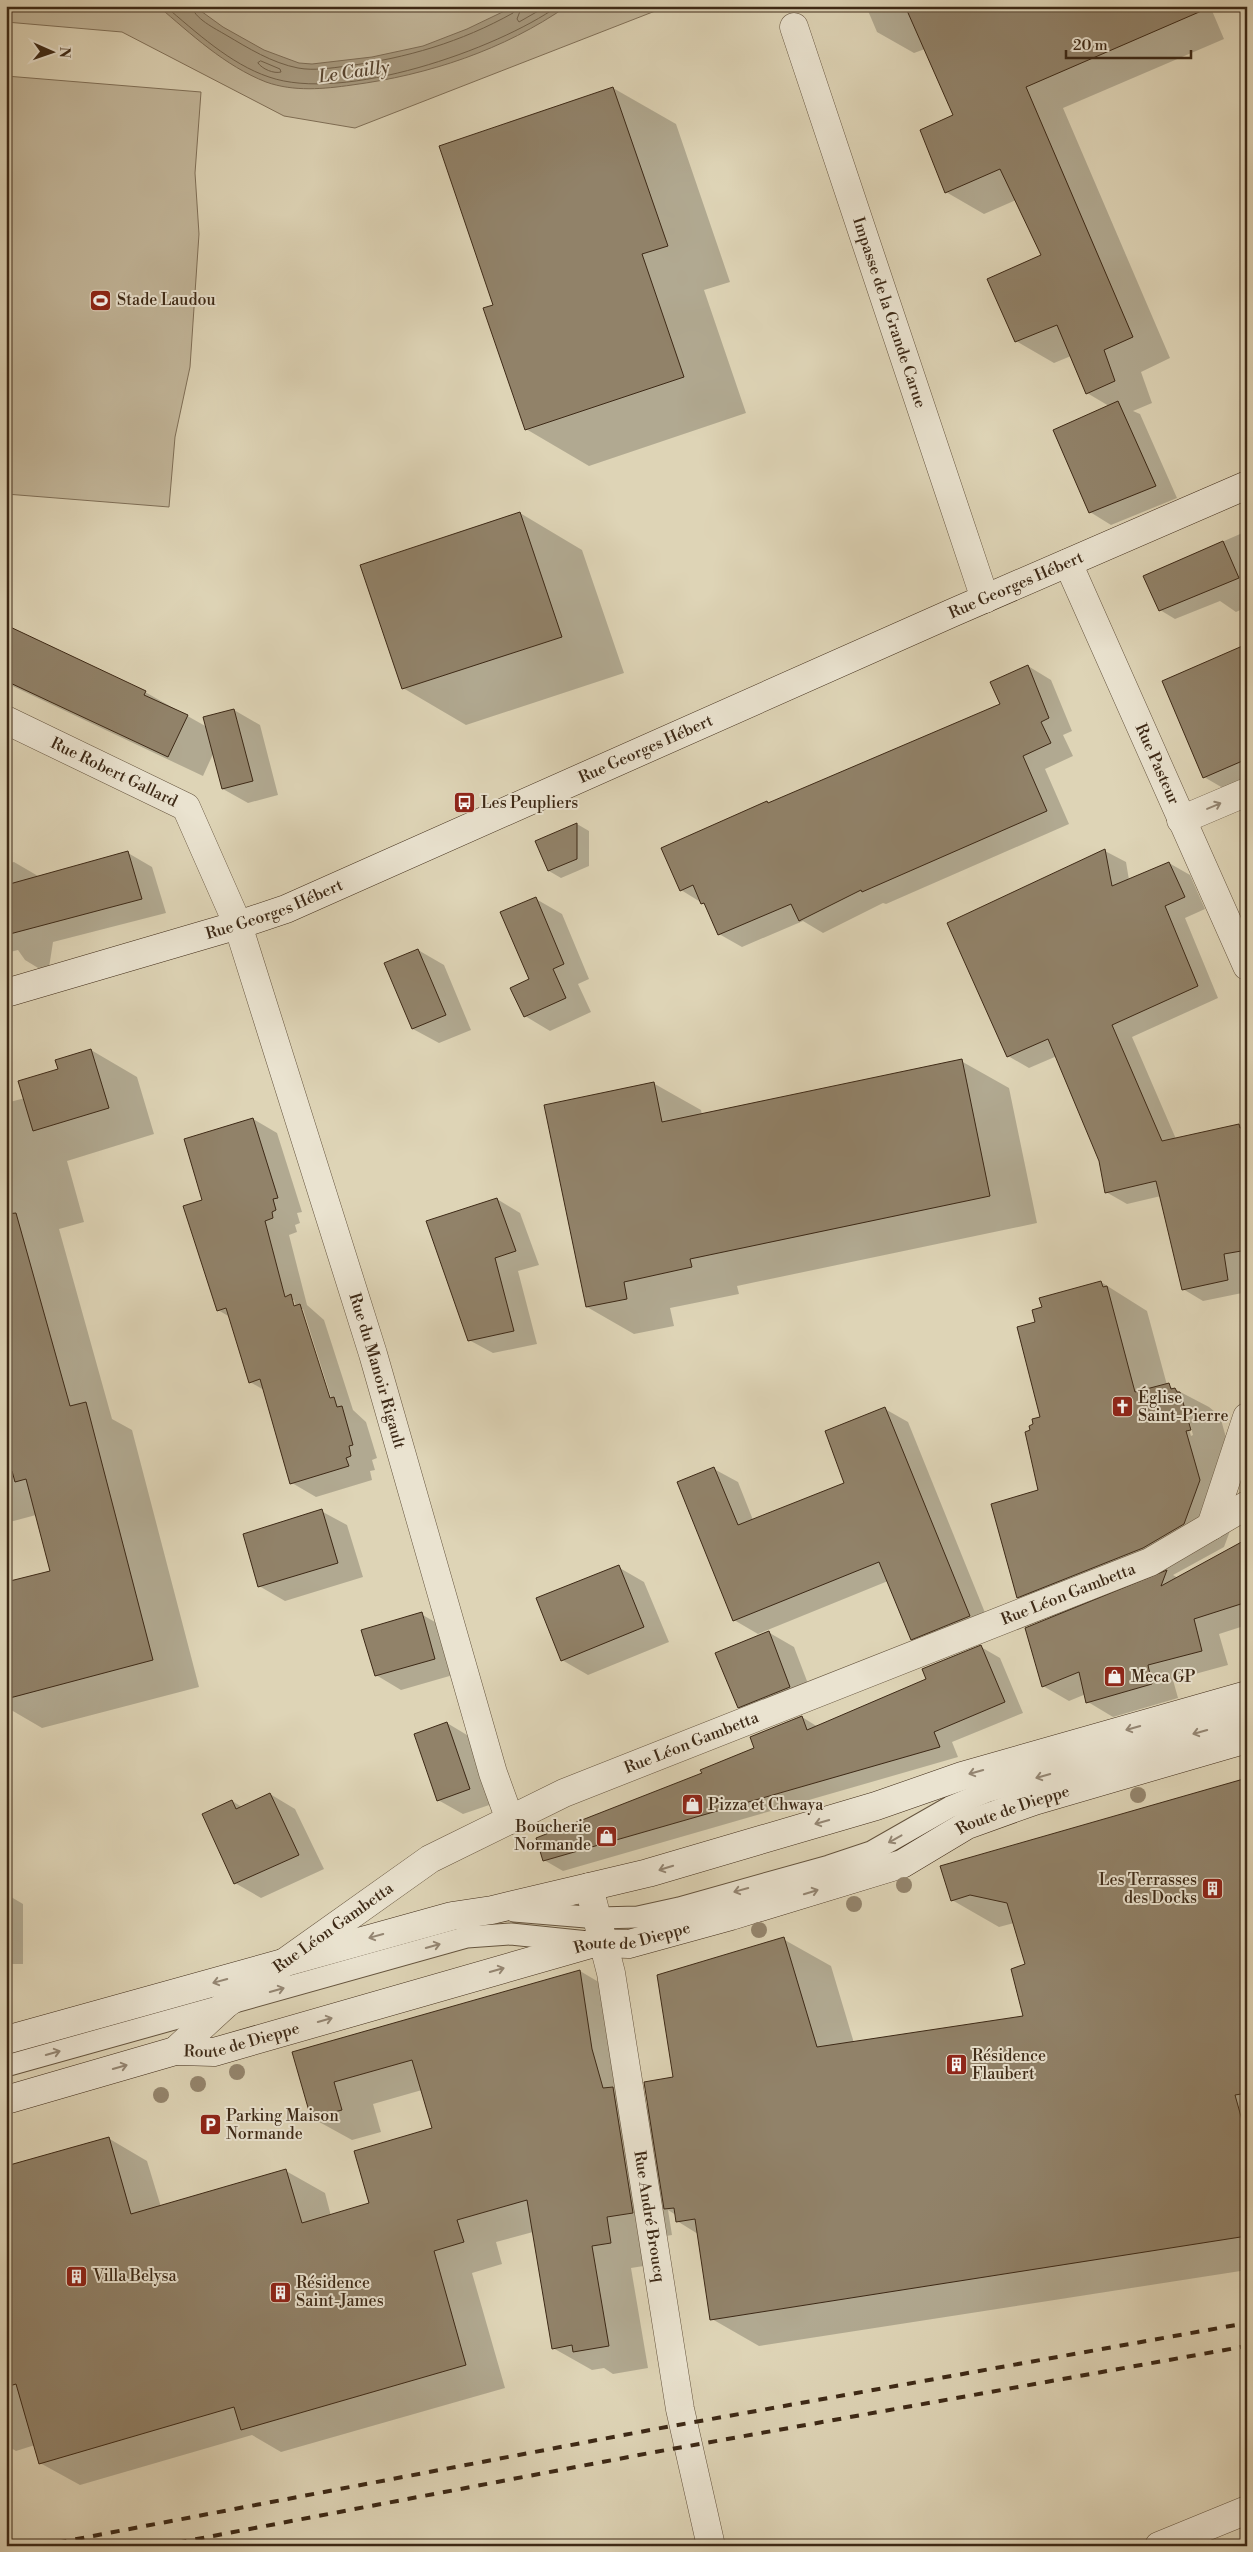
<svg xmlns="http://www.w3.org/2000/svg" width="1253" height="2552" viewBox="0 0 1253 2552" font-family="'Libre Bodoni',serif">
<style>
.green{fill:#c3b79b;stroke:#807058}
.water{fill:#a79a80;stroke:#7d6d56}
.shadow{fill:#0003;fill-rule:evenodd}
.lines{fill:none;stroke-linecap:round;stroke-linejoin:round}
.shore{stroke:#72624b;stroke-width:1}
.building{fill:#918269;stroke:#3d2916}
.lane-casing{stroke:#65543e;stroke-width:23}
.street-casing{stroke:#65543e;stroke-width:29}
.secondary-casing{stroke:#3d2916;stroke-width:29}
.lane{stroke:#eae3d0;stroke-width:21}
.street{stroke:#eae3d0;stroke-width:28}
.secondary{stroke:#eae3d0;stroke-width:28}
.rail{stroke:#3d2916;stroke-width:4;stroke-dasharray:9 9;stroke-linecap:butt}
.tree{fill:#94856d}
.oneway{stroke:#948673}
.labels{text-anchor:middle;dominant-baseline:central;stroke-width:4;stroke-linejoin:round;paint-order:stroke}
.poi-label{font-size:16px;fill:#3d2916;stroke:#eae3d0;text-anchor:start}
.street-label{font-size:16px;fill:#3d2916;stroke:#eae3d0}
.water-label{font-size:18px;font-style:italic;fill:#584530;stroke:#eae3d0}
</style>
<rect width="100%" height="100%" fill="#ded4b6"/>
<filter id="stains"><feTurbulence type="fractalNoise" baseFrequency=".004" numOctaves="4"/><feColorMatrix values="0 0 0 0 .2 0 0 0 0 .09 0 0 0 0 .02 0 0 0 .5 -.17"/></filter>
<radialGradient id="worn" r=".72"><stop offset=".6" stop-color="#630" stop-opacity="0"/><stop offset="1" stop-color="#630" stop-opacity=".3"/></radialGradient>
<path class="green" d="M6,6H668L355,128L284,116L122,32L6,22Z
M6,76L201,92L195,173L199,234L190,367L175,437L169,507L6,494Z"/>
<path class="water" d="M158,6H194L223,27L264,50L299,63L312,64L372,57L423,46L467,29L515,6H567C504,50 428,75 352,85C324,89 294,92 266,82C225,66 191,34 158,6Z"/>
<path class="shadow" d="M866,6H1210L1224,39L1063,108L1170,358L1141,372L1152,403L1133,411L1140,414L1177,498L1111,525L1090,512L1109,406L1087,393L1071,356L1054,363L1016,341L1042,255L1016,200L984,214L946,192L955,116L925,49L914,53L877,32Z
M613,88L676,124L730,282L704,290L746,413L589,466L526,429L495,306Z
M520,513L582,550L624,673L466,725L403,688Z
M1247,531V607L1236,612L1220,601L1175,619L1160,610L1144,576Z
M6,627L145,692L207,727L234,710L260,725L278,795L248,803L223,789L213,754L203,776L6,683Z
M1247,645V778L1223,788L1204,777Z
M1028,666L1051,680L1072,731L1063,735L1073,756L1045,769L1069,824L886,904L883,903L823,933L803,921L742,947L719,934L707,906L681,890L767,802L770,804L1001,704Z
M577,824L589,831V866L561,878L549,871Z
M1105,851L1126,862L1129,880L1169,863L1190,875L1205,909L1185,918L1218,998L1132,1037L1176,1139L1239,1125L1247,1128V1265L1244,1266L1247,1292L1203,1301L1183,1289L1161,1196L1127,1204L1106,1192L1100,1161L1057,1056L1029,1068L1008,1056Z
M128,853L152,867L166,913L53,942L48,974L25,960L18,950L6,953V864L14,862L38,876Z
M536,899L562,914L589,979L578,984L591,1012L550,1031L525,1016L531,980Z
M418,950L444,965L471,1030L439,1043L413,1029Z
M91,1050L137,1077L154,1134L67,1161L84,1222L59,1229L112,1419L132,1430L199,1687L42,1728L6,1707V1583L51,1571L36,1515L6,1523V1103L25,1098L60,1070Z
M961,1061L1009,1088L1037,1223L737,1286L739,1294L670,1308L674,1326L634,1334L587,1307L653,1083L701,1110L702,1115Z
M253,1119L277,1133L302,1212L297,1213L300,1223L295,1225L297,1232L289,1235L307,1305L324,1320L353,1410L366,1422L377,1458L372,1460L375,1470L370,1471L372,1480L316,1497L292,1483L264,1390L250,1382L230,1317L218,1310L204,1201ZM291,1300H294L297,1311L294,1312ZM300,1309H303L333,1404L331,1405Z
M497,1199L520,1213L539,1265L518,1271L537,1344L493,1353L469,1340Z
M1101,1282L1147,1311L1167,1385L1209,1407L1220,1416L1230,1452L1226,1454L1240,1504L1224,1547L1173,1575L1178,1578L1247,1540V1625L1219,1634L1228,1665L1173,1680L1178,1698L1113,1717L1088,1702L1086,1694L1069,1701L1043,1686L1054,1618L1018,1597L1039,1491L1031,1431L1042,1417L1037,1323ZM1184,1412H1187L1193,1435L1191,1436Z
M885,1409L908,1422L992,1630L935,1652L912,1639L888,1581L758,1634L734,1620L714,1469L738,1482L753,1520L846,1483Z
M321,1511L347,1525L363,1577L285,1601L259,1586Z
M618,1567L644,1582L669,1642L588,1675L562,1660Z
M421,1614L447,1629L460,1673L401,1690L376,1675Z
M768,1632L794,1647L815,1702L764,1722L739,1707Z
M981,1647L1000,1658L1023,1713L952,1742L958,1757L563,1871L544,1860L703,1774L756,1748L802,1717L818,1727L928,1679Z
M447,1723L472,1738L495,1803L463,1814L438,1800Z
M1247,1779V2270L759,2346L712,2319L698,2234L677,2221L676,2215L668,2210L672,2235L646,2239L650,2265L631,2268L648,2368L613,2374L604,2368L592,2370L553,2348L533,2232L496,2242L502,2264L472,2273L505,2388L281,2452L252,2435L80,2485L40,2463L35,2445L16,2451L6,2445V2167L108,2138L147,2161L161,2207L286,2171L325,2193L331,2216L371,2204L433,2129L422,2090L373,2104L381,2132L352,2140L312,2118L293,2053L580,1971L619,1994L640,2103L650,2109L783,1939L831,1966L854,2043L1024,2017L1027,1965L1014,1923L999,1927L952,1900Z
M270,1794L295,1809L324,1869L261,1898L235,1883L232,1801L242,1807Z
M6,1894L23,1904V1964H6Z"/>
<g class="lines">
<path class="shore" d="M165,6C196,32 230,64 269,77C343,103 496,50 558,6
M192,6C193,18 216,29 226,35C248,48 272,63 298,68C314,71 331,68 347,66C407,58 461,42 513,13L516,6
M522,6L517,19L519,22L547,6
M261,61L280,69L281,72C274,74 262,69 258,63Z"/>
</g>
<path class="building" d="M905,6H1213L1026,87L1133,337L1104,350L1115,381L1086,394L1057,325L1015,342L987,279L1041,255L1000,169L945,193L920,130L953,115Z
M613,87L668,246L642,254L684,377L525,430L483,308L493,305L439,146Z
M1118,401L1156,486L1089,513L1053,430Z
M520,512L562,637L402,689L360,565Z
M1223,541L1239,578L1159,611L1143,576Z
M6,625L146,691L144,695L188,715L168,757L6,681Z
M1247,644V759L1203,778L1162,681Z
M1028,665L1049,718L1041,722L1051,743L1023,756L1047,811L862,892L861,890L799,921L791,904L718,935L704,903L701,904L693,885L680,891L661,848L767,801L768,803L1000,704L990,682Z
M234,709L253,781L222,789L203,717Z
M577,823V859L548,871L535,841Z
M1105,849L1112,886L1169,862L1185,897L1165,906L1198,986L1112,1025L1162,1141L1239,1124L1240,1128L1247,1126V1250L1224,1254L1228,1280L1182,1290L1156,1181L1105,1193L1099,1161L1048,1039L1007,1057L947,923Z
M128,851L142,899L6,935V885Z
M536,897L564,964L553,969L566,998L524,1017L510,988L529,979L500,912Z
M418,949L446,1015L412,1029L384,963Z
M91,1049L109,1108L33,1131L18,1081L58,1069L55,1060Z
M962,1059L990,1196L690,1259L692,1267L624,1282L627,1299L586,1307L544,1105L654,1082L662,1122Z
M253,1118L278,1198L273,1199L276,1210L272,1212L273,1218L265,1221L285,1297L291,1294L294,1306L300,1304L330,1398L334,1397L337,1407L342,1406L353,1445L349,1446L351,1456L346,1458L349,1466L290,1484L260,1379L249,1383L226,1308L217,1311L183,1206L202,1200L184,1139Z
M497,1198L516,1251L495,1258L514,1331L468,1341L426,1221Z
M16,1213L70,1406L86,1402L153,1660L6,1699V1582L50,1571L26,1479L15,1482L12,1471L6,1473V1214Z
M1101,1281L1103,1287L1107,1286L1135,1392L1169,1383L1171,1389L1175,1388L1177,1392H1180L1191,1430L1186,1431L1200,1480L1184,1524L1143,1548L1017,1598L991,1504L1038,1490L1025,1432L1030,1430L1029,1426L1033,1424L1032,1419L1040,1417L1017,1327L1035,1322L1032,1310L1042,1307L1039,1298Z
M885,1407L970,1616L911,1640L879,1562L733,1621L677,1482L714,1467L738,1525L844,1483L825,1431Z
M322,1509L338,1563L258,1587L243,1534Z
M1247,1539V1602L1194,1619L1202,1651L1148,1665L1152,1684L1086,1703L1079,1672L1042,1687L1025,1628L1167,1570L1161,1586Z
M619,1565L644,1627L561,1661L536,1598Z
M422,1612L435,1659L375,1676L361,1630Z
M769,1631L790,1687L738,1708L715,1653Z
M981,1645L1005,1702L934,1732L940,1747L543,1861L536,1838L702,1773L700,1770L754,1748L750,1737L802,1716L807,1730L926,1679L922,1669Z
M447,1722L470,1789L437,1801L414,1734Z
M1247,1778V2093L1235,2095L1247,2138V2236L710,2320L695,2219L676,2222L674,2208L664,2209L644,2082L673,2077L657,1975L784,1937L817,2047L1023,2016L1011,1969L1025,1964L1007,1903L970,1895L951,1901L940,1866Z
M270,1793L299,1855L234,1884L202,1814L232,1800L236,1809Z
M580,1970L592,2049L603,2088L613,2087L633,2213L607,2217L611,2243L592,2246L609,2346L573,2352L572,2345L552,2349L527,2200L457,2220L464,2242L434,2251L466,2365L241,2430L234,2407L39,2464L16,2384L6,2387V2166L109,2137L131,2214L286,2169L302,2223L369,2203L354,2151L432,2128L412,2060L334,2082L342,2110L311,2118L292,2052Z"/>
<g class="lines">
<defs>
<path id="lane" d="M514,1911L598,1918L638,1917L679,1908L829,1866L871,1852L950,1807L986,1792L1247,1718
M6,2066L467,1937L511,1934L588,1942"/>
<g id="street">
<path id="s1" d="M794,27L985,599"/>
<path id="s2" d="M1068,563L1247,966"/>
<path id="s3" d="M6,720L186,807L238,925L373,1354L493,1773L510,1820"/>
<path d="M1181,820L1247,792"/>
<path d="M1211,1526L1247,1417"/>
<path id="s4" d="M589,1887L611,1973L680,2409L711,2546"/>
<path id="s5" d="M175,2051L226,2004L430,1859L564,1793L1150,1562L1247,1505"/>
<path d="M1159,2546L1247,2510"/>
</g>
<g id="secondary">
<path id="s6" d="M6,993L238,925L286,909L952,613L1247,485"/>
<path d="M6,2040L452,1916L492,1910L648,1873L876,1806L962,1776L1247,1695"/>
<path id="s7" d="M6,2100L175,2051L214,2052L594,1943L629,1944L731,1916L902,1864L967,1825L1034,1801L1247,1739"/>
</g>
</defs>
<use href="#lane" class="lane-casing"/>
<use href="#street" class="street-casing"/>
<use href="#secondary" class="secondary-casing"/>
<use href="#lane" class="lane"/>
<use href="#street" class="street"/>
<use href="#secondary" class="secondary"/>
<path class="rail" d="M40,2546L650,2430L1247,2323
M160,2546L655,2452L1247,2346"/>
</g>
<g class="tree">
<circle cx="1138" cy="1795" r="8"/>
<circle cx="904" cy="1885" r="8"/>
<circle cx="854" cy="1904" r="8"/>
<circle cx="759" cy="1930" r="8"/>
<circle cx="237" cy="2072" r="8"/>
<circle cx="198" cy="2084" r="8"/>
<circle cx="161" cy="2095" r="8"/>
</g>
<defs><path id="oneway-shaft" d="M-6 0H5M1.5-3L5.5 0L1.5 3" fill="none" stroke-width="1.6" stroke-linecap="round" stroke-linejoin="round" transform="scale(1.25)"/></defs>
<g class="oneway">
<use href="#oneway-shaft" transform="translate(1214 806) rotate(-23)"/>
<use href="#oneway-shaft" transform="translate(1133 1728) rotate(164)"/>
<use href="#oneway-shaft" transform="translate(1200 1732) rotate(164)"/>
<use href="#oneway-shaft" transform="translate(976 1772) rotate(164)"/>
<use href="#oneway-shaft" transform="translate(1043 1776) rotate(164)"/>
<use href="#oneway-shaft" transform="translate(822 1822) rotate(164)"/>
<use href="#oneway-shaft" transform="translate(895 1839) rotate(151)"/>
<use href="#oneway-shaft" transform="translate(666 1868) rotate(163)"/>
<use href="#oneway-shaft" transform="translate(741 1890) rotate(165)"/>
<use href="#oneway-shaft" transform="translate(811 1892) rotate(-17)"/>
<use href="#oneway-shaft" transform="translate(376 1936) rotate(165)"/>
<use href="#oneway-shaft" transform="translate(433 1946) rotate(-16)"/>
<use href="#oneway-shaft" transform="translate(497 1970) rotate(-16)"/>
<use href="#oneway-shaft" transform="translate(220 1981) rotate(165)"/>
<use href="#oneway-shaft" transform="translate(277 1990) rotate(-16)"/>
<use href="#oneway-shaft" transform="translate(325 2020) rotate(-16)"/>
<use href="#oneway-shaft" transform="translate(53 2053) rotate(-16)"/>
<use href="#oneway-shaft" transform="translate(120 2067) rotate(-16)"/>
</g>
<defs>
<symbol id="stadium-square" viewBox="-11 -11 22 22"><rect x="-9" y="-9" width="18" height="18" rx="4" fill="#8f2418" stroke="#eae3d0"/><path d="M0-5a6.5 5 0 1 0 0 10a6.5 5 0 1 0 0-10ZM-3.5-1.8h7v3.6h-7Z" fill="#fff"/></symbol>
<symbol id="bus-square" viewBox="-11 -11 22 22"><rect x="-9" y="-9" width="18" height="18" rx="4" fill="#8f2418" stroke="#eae3d0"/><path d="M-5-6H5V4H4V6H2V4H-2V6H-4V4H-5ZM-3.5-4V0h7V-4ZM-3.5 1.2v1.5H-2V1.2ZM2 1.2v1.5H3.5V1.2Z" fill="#fff"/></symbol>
<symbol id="church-square" viewBox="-11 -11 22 22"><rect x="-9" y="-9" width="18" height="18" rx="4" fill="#8f2418" stroke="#eae3d0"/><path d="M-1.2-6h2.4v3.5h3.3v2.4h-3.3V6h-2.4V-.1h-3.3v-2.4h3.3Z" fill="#fff"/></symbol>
<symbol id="shop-square" viewBox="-11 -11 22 22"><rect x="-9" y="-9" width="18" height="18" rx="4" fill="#8f2418" stroke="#eae3d0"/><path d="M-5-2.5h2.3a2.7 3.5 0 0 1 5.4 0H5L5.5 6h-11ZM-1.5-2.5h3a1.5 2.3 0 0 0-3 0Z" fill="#fff"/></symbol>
<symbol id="building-square" viewBox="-11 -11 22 22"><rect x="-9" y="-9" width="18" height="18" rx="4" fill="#8f2418" stroke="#eae3d0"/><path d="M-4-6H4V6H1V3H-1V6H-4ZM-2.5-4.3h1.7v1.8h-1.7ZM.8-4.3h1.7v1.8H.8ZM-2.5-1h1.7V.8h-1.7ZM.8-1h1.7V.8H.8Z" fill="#fff"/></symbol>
<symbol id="parking-square" viewBox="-11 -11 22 22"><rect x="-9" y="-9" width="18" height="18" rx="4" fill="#8f2418" stroke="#eae3d0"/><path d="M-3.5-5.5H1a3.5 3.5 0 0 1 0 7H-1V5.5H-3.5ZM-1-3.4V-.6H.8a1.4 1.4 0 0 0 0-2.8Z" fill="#fff"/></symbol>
</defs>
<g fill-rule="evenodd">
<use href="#stadium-square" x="88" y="288" width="25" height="25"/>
<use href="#bus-square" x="452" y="790" width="25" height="25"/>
<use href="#church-square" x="1110" y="1394" width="25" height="25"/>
<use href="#shop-square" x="1102" y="1664" width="25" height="25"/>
<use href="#shop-square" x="680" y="1792" width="25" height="25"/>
<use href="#shop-square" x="594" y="1824" width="25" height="25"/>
<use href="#building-square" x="1200" y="1876" width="25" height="25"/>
<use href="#building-square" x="944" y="2052" width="25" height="25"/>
<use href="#parking-square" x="198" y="2112" width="25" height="25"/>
<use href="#building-square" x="64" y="2264" width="25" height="25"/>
<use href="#building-square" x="268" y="2280" width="25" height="25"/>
</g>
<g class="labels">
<g class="poi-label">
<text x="117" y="300">Stade Laudou</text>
<text x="481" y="803">Les Peupliers</text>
<text x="1138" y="1398">Église<tspan x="1138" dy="18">Saint-Pierre</tspan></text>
<text x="1131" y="1677">Meca GP</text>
<text x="708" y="1805">Pizza et Chwaya</text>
<text x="591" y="1827" text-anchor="end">Boucherie<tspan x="591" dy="18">Normande</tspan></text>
<text x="1197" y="1880" text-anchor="end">Les Terrasses<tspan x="1197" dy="18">des Docks</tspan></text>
<text x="972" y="2056">Résidence<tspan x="972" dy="18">Flaubert</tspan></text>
<text x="226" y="2116">Parking Maison<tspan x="226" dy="18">Normande</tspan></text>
<text x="93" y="2276">Villa Belysa</text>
<text x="296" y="2283">Résidence<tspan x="296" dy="18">Saint-James</tspan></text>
</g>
<g class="street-label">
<text stroke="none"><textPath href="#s1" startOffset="301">Impasse de la Grande Carue</textPath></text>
<text stroke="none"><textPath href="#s6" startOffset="1091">Rue Georges Hébert</textPath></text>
<text stroke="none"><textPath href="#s6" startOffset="686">Rue Georges Hébert</textPath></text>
<text stroke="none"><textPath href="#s2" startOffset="220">Rue Pasteur</textPath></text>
<text stroke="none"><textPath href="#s3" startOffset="120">Rue Robert Gallard</textPath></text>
<text stroke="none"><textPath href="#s6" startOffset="281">Rue Georges Hébert</textPath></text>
<text stroke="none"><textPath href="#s3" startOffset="796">Rue du Manoir Rigault</textPath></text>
<text stroke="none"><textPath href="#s5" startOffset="1011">Rue Léon Gambetta</textPath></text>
<text stroke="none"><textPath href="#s5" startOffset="606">Rue Léon Gambetta</textPath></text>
<text stroke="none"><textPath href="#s7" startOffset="1054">Route de Dieppe</textPath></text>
<text stroke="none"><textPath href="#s5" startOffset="201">Rue Léon Gambetta</textPath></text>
<text stroke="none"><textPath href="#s7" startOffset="649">Route de Dieppe</textPath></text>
<text stroke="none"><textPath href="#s7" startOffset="244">Route de Dieppe</textPath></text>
<text stroke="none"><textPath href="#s4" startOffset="335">Rue André Broucq</textPath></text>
</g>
<g class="water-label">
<text transform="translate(354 72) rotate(-8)">Le Cailly</text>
</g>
</g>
<rect width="1253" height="2552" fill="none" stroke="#ded4b6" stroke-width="25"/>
<rect x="8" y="8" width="1238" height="2537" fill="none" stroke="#3d2916" stroke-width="2.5"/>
<rect x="12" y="12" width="1228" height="2527" fill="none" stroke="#3d2916"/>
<g transform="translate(52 52) rotate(92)" stroke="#eae3d0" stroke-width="4" paint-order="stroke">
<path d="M0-4L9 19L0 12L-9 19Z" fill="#3d2916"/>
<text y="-8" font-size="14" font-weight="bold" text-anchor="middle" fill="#3d2916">N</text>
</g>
<path d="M1066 50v8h125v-8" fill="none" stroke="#3d2916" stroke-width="2.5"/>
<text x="1073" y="50" font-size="15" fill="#3d2916" stroke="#eae3d0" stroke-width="4" paint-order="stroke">20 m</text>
<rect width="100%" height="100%" filter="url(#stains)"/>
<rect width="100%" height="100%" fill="url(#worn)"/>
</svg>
